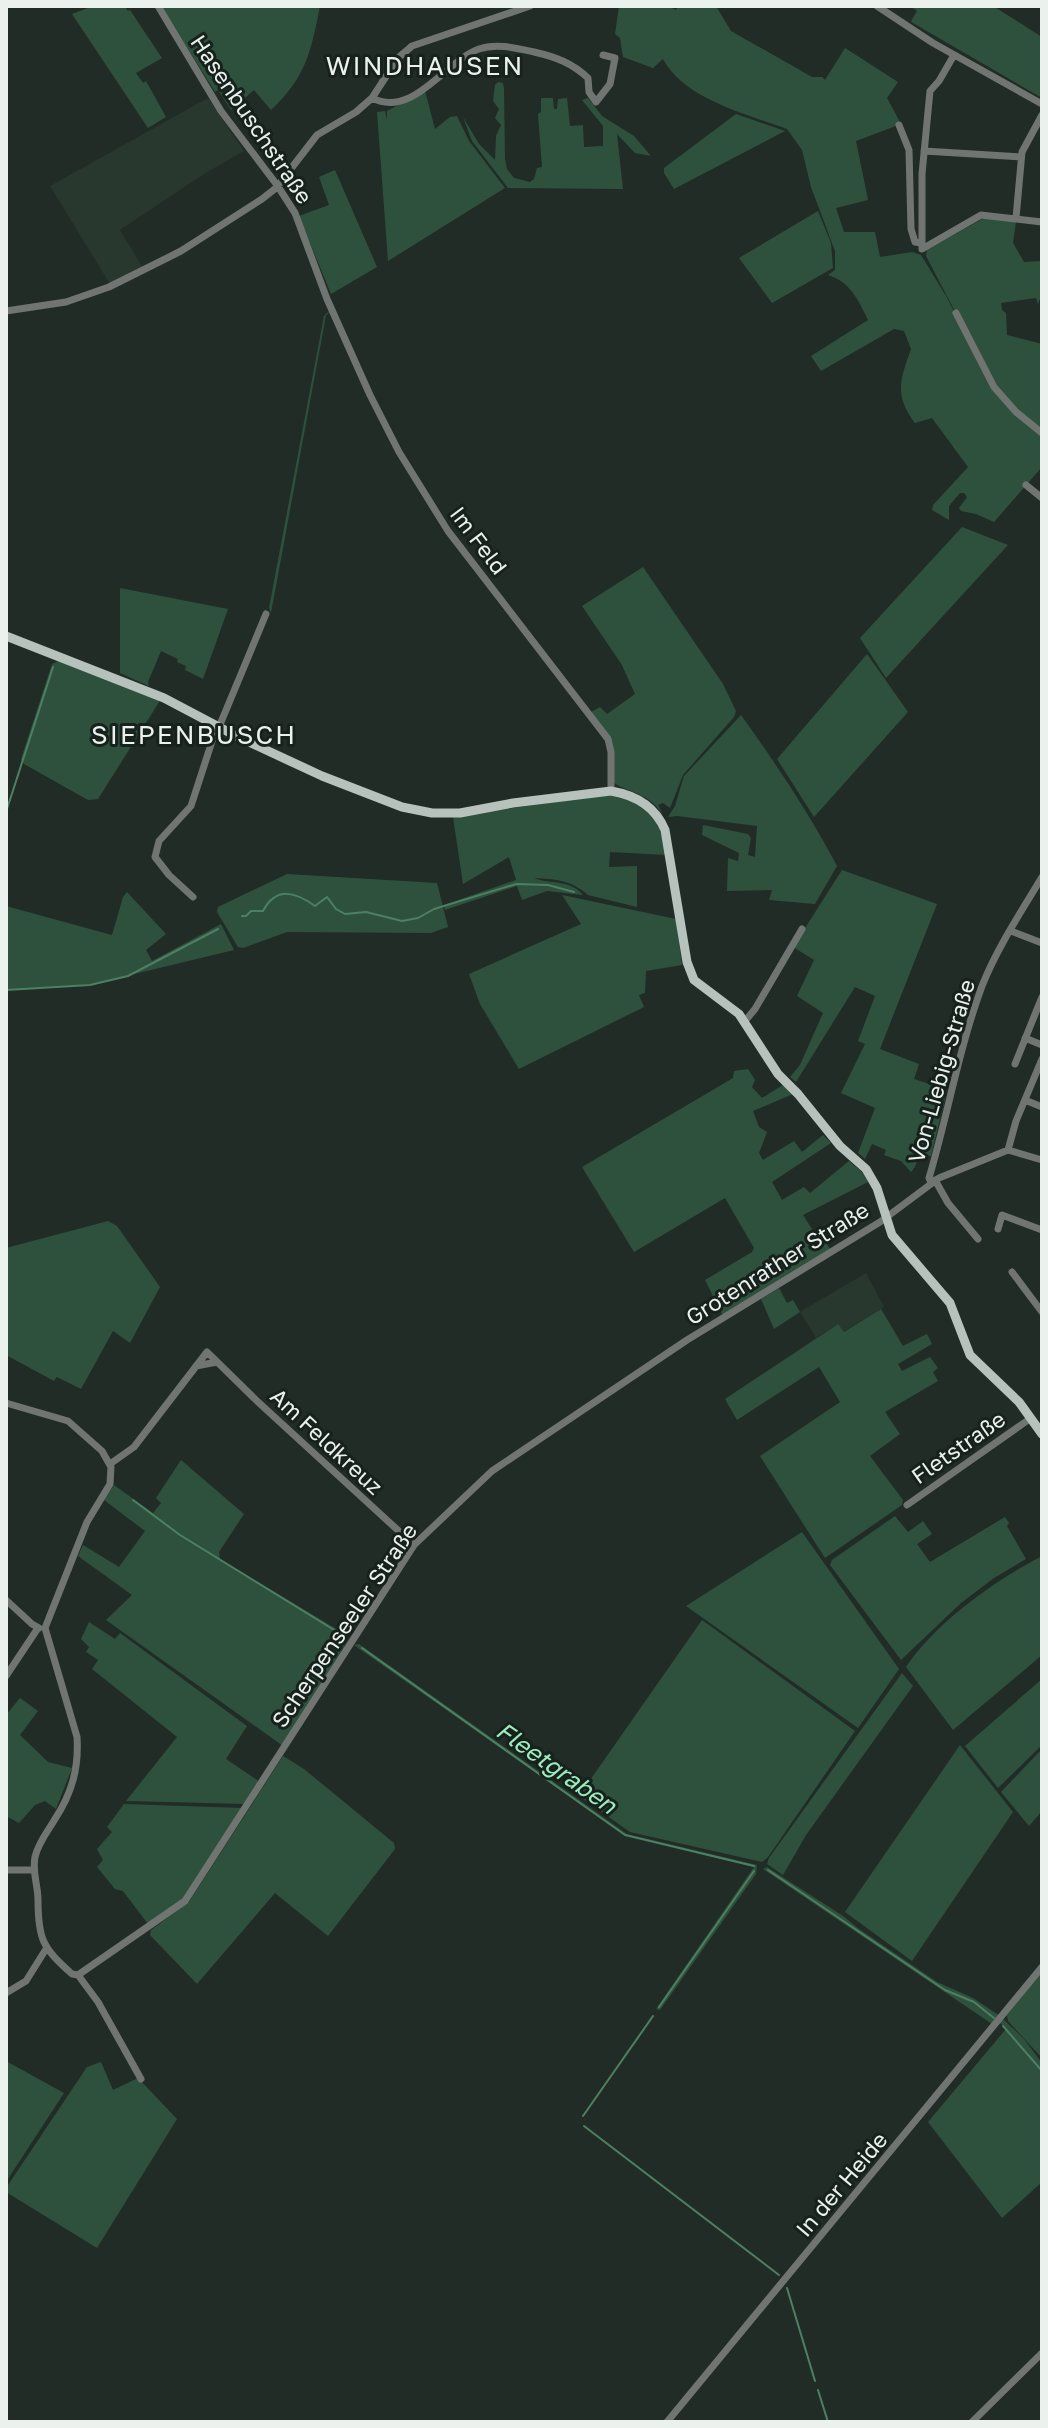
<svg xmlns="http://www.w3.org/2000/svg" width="1048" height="2428" viewBox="0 0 1048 2428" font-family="'Golos Text',sans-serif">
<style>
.built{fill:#28382e}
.green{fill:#2e513e}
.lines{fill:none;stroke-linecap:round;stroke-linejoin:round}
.stream{stroke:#4d8063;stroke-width:2}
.minor{stroke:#707572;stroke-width:7}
.major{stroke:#b7c2bc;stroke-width:9}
.labels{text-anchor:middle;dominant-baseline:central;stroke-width:6;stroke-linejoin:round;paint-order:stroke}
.street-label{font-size:22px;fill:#ebf2ee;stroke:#18221c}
.water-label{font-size:24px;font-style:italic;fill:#9dedc0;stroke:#18221c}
.quarter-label{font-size:26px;letter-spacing:2px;fill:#ebf2ee;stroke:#18221c}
</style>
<rect width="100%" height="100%" fill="#222c26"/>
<path class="built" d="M208,98L244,151L204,174L120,230L143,268L110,284L50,186Z
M866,1273L884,1307L843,1332L837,1324L816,1338L800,1312Z"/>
<path class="green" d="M93,6H124L128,11L130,10L162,58L136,73L143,83L146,81L166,117L148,128L72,14Z
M161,6H320C311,52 306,77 271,110L254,90L231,110L218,90L215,92Z
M619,6H667L676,10L678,6H716L731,31L812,77H822L825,80L845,48L898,82L887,98L901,124L856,141L868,200L836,208L844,232H875L880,257L912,252L921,255L946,296L993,387L1015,413L1042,437V467L994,522L976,514L961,511L959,508L967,497L964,493H960L949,506V520L932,510L933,505L968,467L932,418L915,423C894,395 900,380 911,349L904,331L894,329L821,371L811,356L868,320C858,299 850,282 828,275L835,270V251L811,187L802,150L787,129C747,114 684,99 663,59L653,68L623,57L620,38L615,34Z
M910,6H993L1042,37V98L913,23L911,21L917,11Z
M498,82L503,83L504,89L505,159L507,169L514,178L530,182L534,179L537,168L542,167L538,114L541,112V98H553L554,109H557L558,99L567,98L570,126L583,125L584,147L603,146V126L582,100L588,98L602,116L634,136L651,156L635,153L617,134L623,189L508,188L472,141L463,117L479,144L495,160L496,136L501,125L495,118L499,109L493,101L495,85Z
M425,91L435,129L450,117L457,116L469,141L505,188L388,261L377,112L385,111L387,120V111Z
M736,114L785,131L674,189L664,173V168Z
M335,170L377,267L331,294L299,216L329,205L319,177Z
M818,211L831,243L833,268L772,303L739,258Z
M984,218L1016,221L1013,243L1024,262L1042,261V293L1038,304L1036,298L1001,303L1002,310L1006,313L1007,335L1042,344V430L1019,413L994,386L926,256L927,250Z
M328,312L329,313L326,315L271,613L269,608L324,316Z
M962,527L1008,545L886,678L860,638Z
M643,567L723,684L736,711L734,717L683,775L670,808L663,803L658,805L663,815C649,793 632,794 614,783L612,741L591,712L600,707L607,714L635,694L622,665L582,606Z
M120,588L228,609L203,679L185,670L186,666L177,662L178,659L161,651L148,682L149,686L120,673Z
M867,654L908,712L814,817L777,759Z
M61,660L161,699L98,799L88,800L24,764L21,759L52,664Z
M741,715C776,764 809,813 837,866L815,904L769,900L772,890L727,891L728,858L738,861L739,853L702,835L703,825L748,834L751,838L748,855L755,857L757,826L677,816L668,817L675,806L684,776Z
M608,794C650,804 657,813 667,855L610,852L609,867L637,866V907L588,895C572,880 554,879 534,878C547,884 571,879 583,895L547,891L522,900L517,886L445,910L444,905L516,880L509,857L463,884L453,817Z
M842,870L937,904L880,1049L919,1064L914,1079L947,1090L931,1156L919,1154L915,1167L911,1172L901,1161L884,1155L886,1150L872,1144L865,1159L858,1153L875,1108L841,1093L865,1044L858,1041L875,996L855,987L796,1082L790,1077L800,1065L823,1013L797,996L814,960L793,947Z
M287,874L437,883L448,927L431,933L287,932L243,948L238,947L217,912L218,907Z
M127,892L166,934L146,950L152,961L221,924L234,950L93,984L6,990V906L112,935L123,897Z
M562,895L676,919L682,965L646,971L645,993L639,995L644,1007L519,1069L480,1004L469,974L581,924Z
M748,1069L755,1080L752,1087L762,1098L783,1085L793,1094L753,1111L759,1127L767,1132L759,1153L763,1160L794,1141L802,1152L823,1135L831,1143L772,1182L782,1200L804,1187L810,1193L849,1161L863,1173L868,1182L803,1215L819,1240L823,1238L830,1249L723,1316L705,1280L752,1252L754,1248L725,1198L634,1252L582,1167L733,1078L734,1071Z
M108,1221L117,1226L160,1287L130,1343L113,1331L81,1389L57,1377L54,1381L6,1355V1248Z
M779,1288L787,1303L793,1300L800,1312L774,1329L761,1299Z
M881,1309L903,1346L927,1334L932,1344L898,1364L902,1371L930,1357L938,1368L933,1372L938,1381L885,1412L900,1434L870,1456L903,1500L902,1505L825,1558L760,1456L840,1402L819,1367L737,1420L725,1399L838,1324L844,1332Z
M181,1460L244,1514L219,1552L220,1559L343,1633L348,1640L283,1746L106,1620L132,1595L78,1556L83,1545L119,1567L145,1531L104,1500L114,1485L153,1513L161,1503L156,1498Z
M895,1516L908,1532L923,1521L932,1534L917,1544L930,1562L1005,1517L1009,1523L1007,1526L1026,1559L994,1578L961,1603L901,1660L830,1565L832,1560Z
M802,1532L899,1669L858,1728L686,1606Z
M1042,1556V1655L953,1730L906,1667C936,1622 994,1581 1042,1556Z
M702,1620L855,1731L768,1857L762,1862L630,1832L579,1796Z
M89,1622L115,1639L120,1633L247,1726L226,1759L260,1782L246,1804L126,1801L177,1737L92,1669L98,1660L86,1652L89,1647L81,1639Z
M359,1644L627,1834L757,1865L756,1874L660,2010L656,2009L754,1867L624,1835L354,1645Z
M902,1673L913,1686L806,1835L783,1875L767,1864L769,1858Z
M1042,1679V1745L998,1788L965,1746Z
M20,1698L38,1711L20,1735L48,1762L72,1768L56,1809L45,1801L35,1805L19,1823L6,1816V1715Z
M960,1745L1013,1812L912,1961L845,1912Z
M1042,1749V1811L1029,1826L1001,1792Z
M283,1756L304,1769L394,1843L395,1849L328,1936L275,1893L197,1984L150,1935L151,1930L189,1902Z
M124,1804L243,1808L186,1897L148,1924L123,1891L115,1889L97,1867L103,1860L97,1849L112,1832L107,1827Z
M767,1867L843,1916L859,1929L937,1982L973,1998L1000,2016L992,2024L763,1869Z
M1042,1970V2058L1008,2021L1007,2015Z
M1003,2019L1024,2039L1042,2063V2182L1002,2218L928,2122L1006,2029L999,2022Z
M6,2061L64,2093L6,2182Z
M101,2062L113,2090L138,2078L177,2119L97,2248L6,2192V2188L87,2067Z"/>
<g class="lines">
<path class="stream" d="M6,812L53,667
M242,916H246L251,911H263C277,885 297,893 315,906L327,897L336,909L345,914L366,912L402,921L418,918L434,909L516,884L548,885L574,892
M6,990L90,985L128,976L218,929
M133,1500L180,1535L344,1636
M362,1648L625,1835L754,1866
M768,1870L945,1990L974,2002L994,2018
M659,2007L754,1871
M1003,2026L1042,2071
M583,2116L653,2016
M584,2126L779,2275
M787,2288L815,2381
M818,2390L828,2422"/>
<path class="minor" d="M158,6L221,111L277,185L295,213L327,299L370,395L399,452L448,531L608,739L611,752V791
M877,6L933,43L1042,104
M954,55L939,81L930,91L922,174V249L981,215L1042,222
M372,98C413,119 445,61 479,49C496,43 516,48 534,52C556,57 572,63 588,78L589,92L596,102L610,84L615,58L603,55
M899,125L909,150L911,229L915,242L921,243
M924,151L1021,157
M1016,218L1022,152L1042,115
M6,311L66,302L109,287L181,251L262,199L276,188L317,135L356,112L372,98L398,58L412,46L530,6
M956,313L994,387L1016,412L1042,433
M1026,485L1042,498
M219,727L266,614
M193,897L169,875L155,857L159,841L191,806L217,726
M1011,931L1042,943
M745,1021L755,1009L802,929
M1025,1038L1042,1045
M1015,1064L1042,997
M1025,1100L1042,1107
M1008,1150L1016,1121L1042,1059
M935,1180L948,1203L978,1239
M931,1183L929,1178C948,1114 959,1048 982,986C997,948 1021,912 1042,877
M998,1229L1002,1215L1042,1230
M1012,1272L1042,1312
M196,1366L217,1362
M6,1403L68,1421L102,1451L111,1467L110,1484L87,1522L45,1628L77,1737C79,1768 72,1793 55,1819C48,1831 38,1843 35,1857C32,1873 38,1885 38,1900C38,1940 43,1948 72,1974L78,1975L98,2002L141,2079
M110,1464L134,1447L207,1352L256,1400L414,1545
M907,1505L1031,1418
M6,1600L32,1624L39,1628
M6,1676L38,1628
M6,1870H33
M78,1975L185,1901L414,1545L492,1471L687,1340L880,1222L939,1178L1008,1150L1042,1160
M6,1993L26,1981L46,1949
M667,2422L1042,1967
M972,2422L1042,2353"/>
<path class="major" d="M6,636L164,698L236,736L322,776L402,807L432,813H460L513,803L611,791C635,795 655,806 665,830L687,962L694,980L739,1014L778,1074L798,1094L840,1146L866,1169L877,1188L892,1235L950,1303L970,1355L1019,1402L1042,1434"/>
</g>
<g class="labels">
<g class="street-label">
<text transform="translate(252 119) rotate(56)">Hasenbuschstraße</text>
<text transform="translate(479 540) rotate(53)">Im Feld</text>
<text transform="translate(941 1071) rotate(-74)">Von-Liebig-Straße</text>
<text transform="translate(777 1263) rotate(-32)">Grotenrather Straße</text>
<text transform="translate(327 1441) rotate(43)">Am Feldkreuz</text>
<text transform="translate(958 1447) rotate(-35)">Fletstraße</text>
<text transform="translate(344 1625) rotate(-56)">Scherpenseeler Straße</text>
<text transform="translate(841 2184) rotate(-50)">In der Heide</text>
</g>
<g class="water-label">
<text transform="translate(557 1767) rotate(35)">Fleetgraben</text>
</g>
<g class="quarter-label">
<text x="425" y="65">WINDHAUSEN</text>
<text x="194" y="734">SIEPENBUSCH</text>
</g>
</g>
<rect width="1048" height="2428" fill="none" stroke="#ebf2ee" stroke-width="16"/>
</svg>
